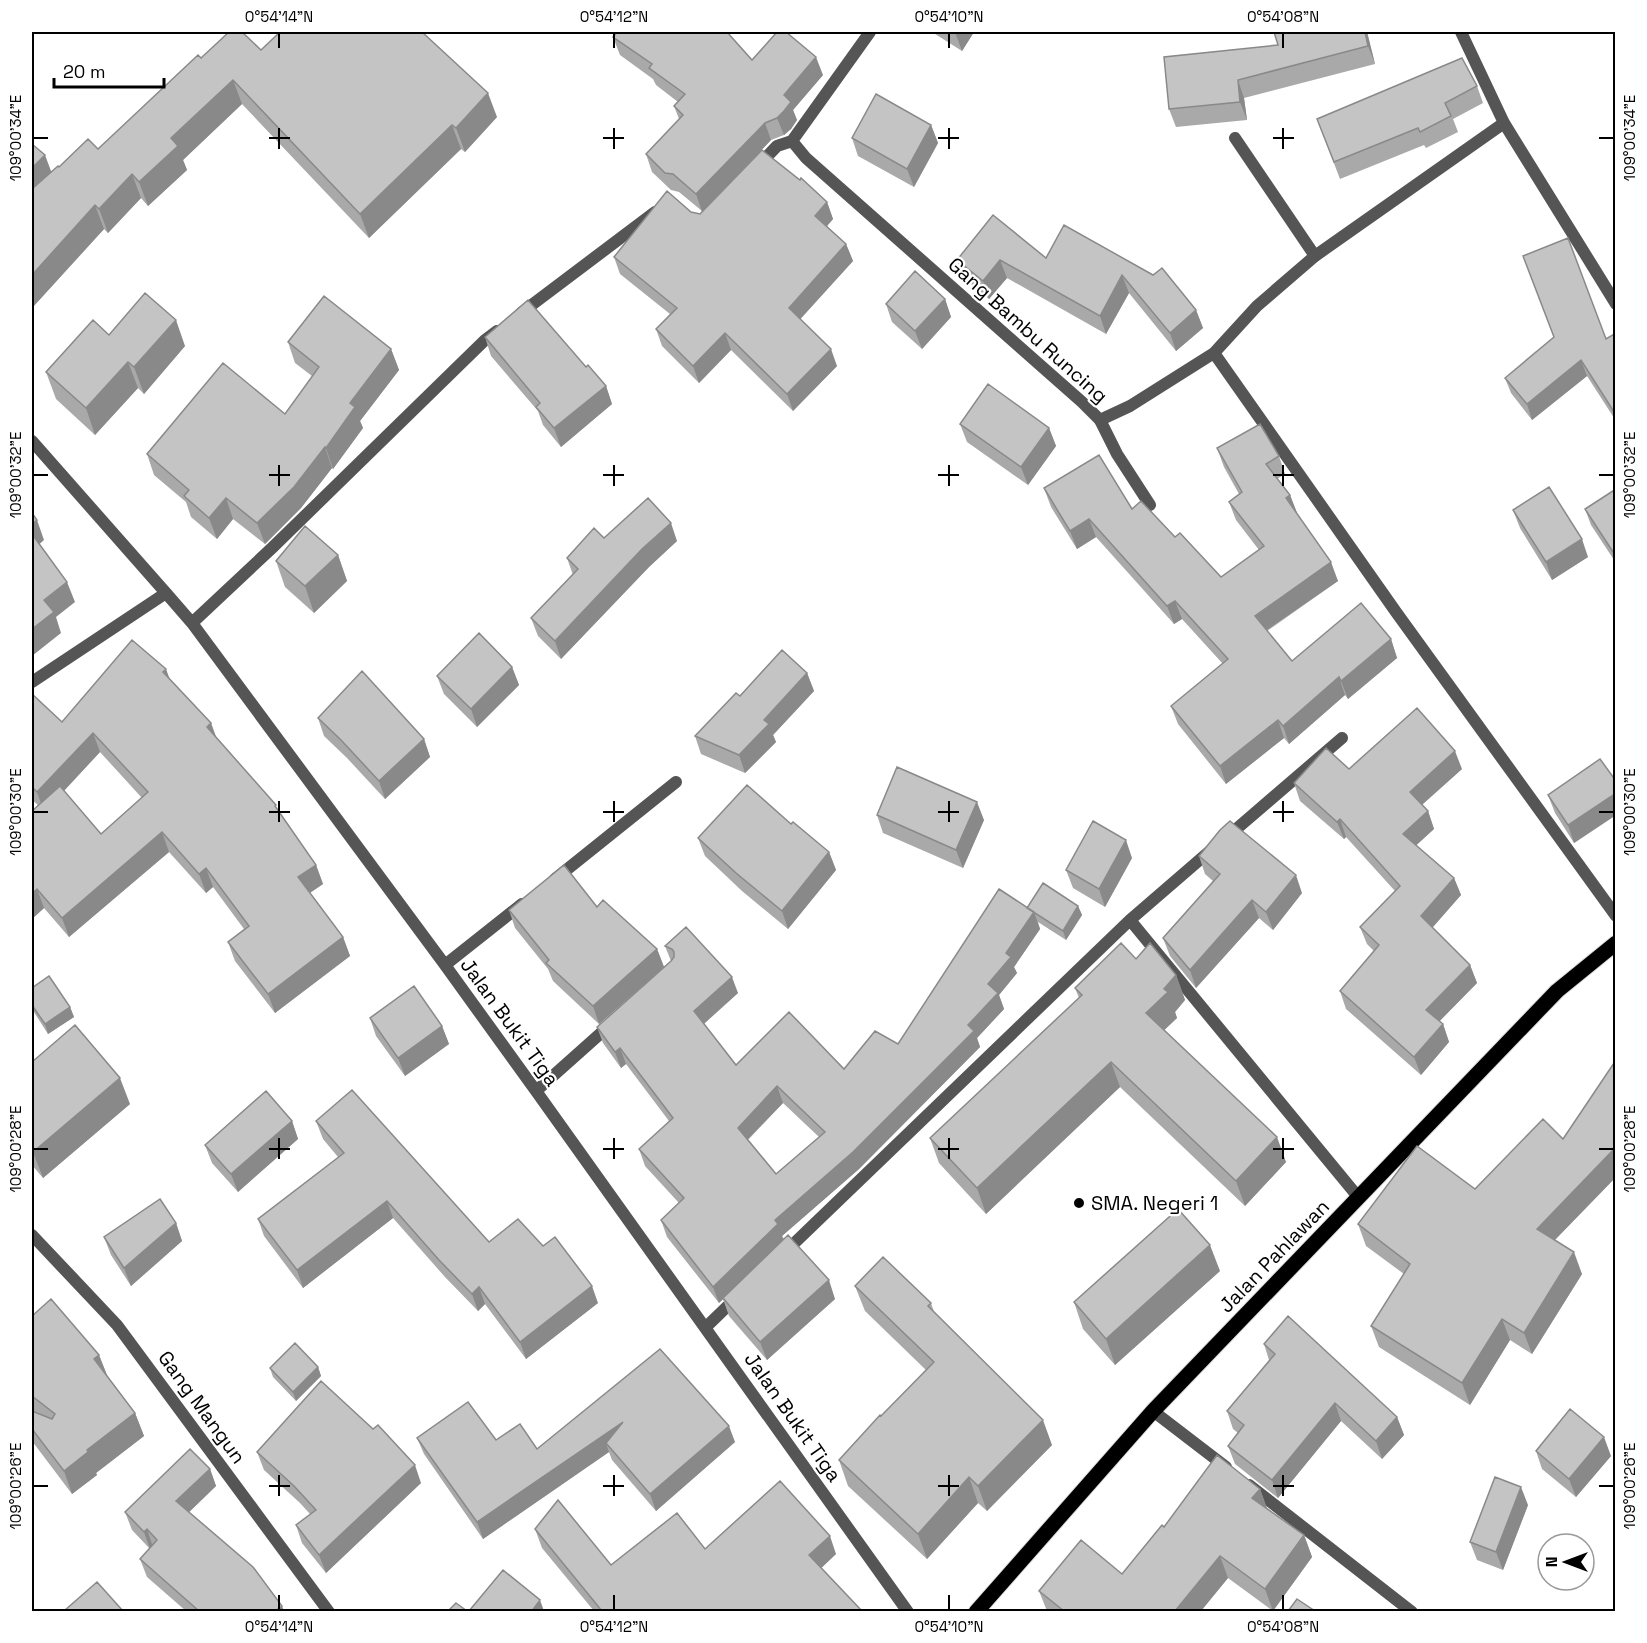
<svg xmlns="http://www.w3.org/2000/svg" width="1647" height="1643" viewBox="0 0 1647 1643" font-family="'Space Grotesk',sans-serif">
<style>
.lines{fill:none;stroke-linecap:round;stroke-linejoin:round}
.primary-casing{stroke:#dbdbdb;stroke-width:17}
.service{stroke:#555;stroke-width:12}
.minor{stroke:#555;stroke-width:12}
.primary{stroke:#000;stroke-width:15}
.wall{fill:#a9a9a9;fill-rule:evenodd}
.shaded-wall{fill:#898989}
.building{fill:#c4c4c4;stroke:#898989;stroke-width:1.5;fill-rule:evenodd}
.ticks{fill:none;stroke:#000;stroke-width:2}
.poi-dot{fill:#000;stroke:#fff;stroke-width:2}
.labels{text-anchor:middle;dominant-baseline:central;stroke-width:4.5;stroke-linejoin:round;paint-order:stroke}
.street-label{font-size:20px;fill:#000;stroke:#fff}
.poi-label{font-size:20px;fill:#000;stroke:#fff;text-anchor:start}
.neatline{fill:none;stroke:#000;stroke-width:2}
.ticks-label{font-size:15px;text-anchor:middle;fill:#000}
</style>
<rect width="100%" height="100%" fill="#fff"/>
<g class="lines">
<defs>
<path id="primary" d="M976,1612L1153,1411L1557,991L1616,943"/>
</defs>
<use href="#primary" class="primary-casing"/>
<path class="service" d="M1235,138L1315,256
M1100,420L1117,454L1150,505"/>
<path class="minor" d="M1461,32L1504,123L1616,304
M792,141L806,158L1082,402L1100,420L1130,406L1214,353L1257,306L1315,256L1504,123
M792,141L870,32
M757,167L777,146L792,141
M521,313L655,212
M1214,353L1396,612L1616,916
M32,441L166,593
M192,623L273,547L485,340L497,331
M32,682L166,593L192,623L445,965L536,1091L908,1612
M1227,837L1342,738
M555,879L676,782
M1130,920L1359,1198
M445,965L522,904
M536,1091L610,1025
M32,1235L117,1325L329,1612
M783,1254L1130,920L1211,850
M706,1327L737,1297
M1153,1411L1226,1467
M1249,1485L1412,1612"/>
<use href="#primary" class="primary"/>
</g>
<path class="wall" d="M932,32H974L962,51Z
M1367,32L1375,64L1244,98L1247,120L1176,127L1169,109L1278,45Z
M613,37L752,60L823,75L793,110L797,120L791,129L784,135L771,140L750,162L827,202L833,219L827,226L846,244L853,261L800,319L837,366L793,411L731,350L699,383L662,346L656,329L670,314L620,274L614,257L691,212L700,214L702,211L679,192L671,190L652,172L646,154L679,119L674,106L678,102L656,85L653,79L620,55Z
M261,50L497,117L465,152L461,149L369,238L242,104L183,160L187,170L148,206L141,198L108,233L104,229L32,308V144L51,172L98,149L201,58Z
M1477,86L1483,103L1453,119L1458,132L1426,148L1424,145L1340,179L1317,119Z
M931,125L938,143L914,187L858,156L852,138Z
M1064,225L1196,310L1203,328L1176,351L1129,293L1106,334L1007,278L989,299L964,278L957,260L1046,258Z
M945,299L951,317L922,349L892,322L886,304Z
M1616,333V421L1587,376L1532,420L1511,393L1505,378L1606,339Z
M109,335L185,346L144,394L138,388L95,435L56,399L46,372Z
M485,337L586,367L606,386L612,404L561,447L543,425L538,411L491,356Z
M288,342L391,349L399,370L360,421L363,428L333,469L332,468L301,508L265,544L233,519L217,539L191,517L186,502L154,475L147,454L285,414L312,376L295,363Z
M960,424L1049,428L1056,446L1028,485L967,442Z
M1217,448L1279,456L1285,474L1277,479L1290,495L1297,513L1338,581L1267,631L1292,661L1391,639L1397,658L1348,699L1345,695L1289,744L1284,738L1226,784L1178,724L1171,706L1223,664L1182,619L1174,624L1096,537L1077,549L1051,507L1044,488L1132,509L1175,537L1221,577L1259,550L1236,520L1229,502L1239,494L1224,467Z
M1616,489V563L1591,525L1585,509Z
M1513,510L1588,557L1552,580L1520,528Z
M604,538L677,541L649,567L561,659L538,636L531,618L573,575L567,558Z
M338,555L347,581L314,613L285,587L276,561Z
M512,667L519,685L477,727L444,694L437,676Z
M807,673L814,691L773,735L776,742L745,773L701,754L695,736L740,696Z
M170,679L211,723L215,736L279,813L316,865L323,884L310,893L343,937L350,956L275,1013L235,961L228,942L244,929L213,887L206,893L169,852L69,937L44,908L32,919V811L38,805L32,800V694L62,722ZM100,752L142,798L101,834L64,791Z
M318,718L424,739L430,757L385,799L347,758L324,736Z
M1462,769L1422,805L1428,811L1434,829L1416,845L1454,878L1461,895L1432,927L1470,965L1477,983L1439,1021L1443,1024L1449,1042L1421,1075L1346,1009L1340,991L1374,951L1367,944L1360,927L1395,891L1346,837L1344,839L1300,801L1294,783Z
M1616,781V815L1574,843L1555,813L1548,795Z
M877,815L984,820L963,868L883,833Z
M791,824L829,852L836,870L788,929L742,891L705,856L698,838Z
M1199,856L1302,893L1273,930L1259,918L1196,988L1170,956L1163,938L1213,881L1205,874Z
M1132,858L1105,907L1073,888L1066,870Z
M1078,906L1082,915L1066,940L1038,922L1040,929L1014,967L1017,973L999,995L1004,1009L977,1038L980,1047L859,1169L782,1236L784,1239L835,1299L767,1360L729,1316L723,1299L719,1303L667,1237L661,1220L679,1203L645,1166L639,1149L669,1121L626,1064L621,1068L603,1043L597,1027L671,961L665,946L686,927L738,993L704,1024L736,1065L844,1069L898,1044L1027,908ZM783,1103L819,1137L776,1174L748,1140Z
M597,907L657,949L664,967L599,1024L553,981L548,969L515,928L509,910Z
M1136,959L1176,975L1185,1000L1175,1012L1177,1018L1164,1030L1286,1162L1245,1206L1120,1087L986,1214L939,1163L930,1138L1079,998L1075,988Z
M32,988L70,1007L74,1017L48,1034L32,1009Z
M370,1018L442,1026L449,1044L405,1076L376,1036Z
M1616,1060V1177L1555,1240L1582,1274L1532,1354L1510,1340L1470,1405L1379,1347L1371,1326L1404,1274L1366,1246L1358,1224L1475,1189L1563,1139Z
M32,1062L130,1104L43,1178L32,1165Z
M292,1121L298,1139L238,1192L212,1163L205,1145Z
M316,1121L489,1242L598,1303L526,1359L485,1304L478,1311L445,1277L393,1218L303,1288L264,1236L258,1219L338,1157L323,1139Z
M176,1223L182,1241L131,1286L111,1255L104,1237Z
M1220,1271L1115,1365L1083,1329L1074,1302Z
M855,1286L931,1303L934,1312L1052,1445L987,1511L978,1503L927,1559L848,1486L839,1460L926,1370L865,1311Z
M32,1316L99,1355L107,1375L135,1413L144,1436L96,1473L97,1475L72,1494L32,1441Z
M1264,1344L1397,1417L1404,1435L1382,1459L1341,1421L1278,1498L1235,1464L1228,1446L1238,1433L1233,1429L1227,1411L1269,1360Z
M660,1349L735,1442L656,1511L612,1460L609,1452L483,1539L424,1454L417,1438L496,1440L537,1449Z
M318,1367L321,1376L296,1401L273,1377L270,1368Z
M1536,1451L1611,1456L1576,1497L1542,1469Z
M257,1452L421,1483L326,1573L302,1543L296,1525L310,1514L300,1503L264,1470Z
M210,1469L216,1486L189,1512L284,1611H186L147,1577L140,1559L150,1549L132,1530L125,1512Z
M1260,1489L1267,1509L1304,1535L1312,1557L1273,1611L1228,1578L1201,1611H1047L1039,1591L1122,1574L1164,1527Z
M1528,1505L1503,1570L1477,1560L1470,1542Z
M535,1529L611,1565L705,1549L836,1554L821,1568L862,1611H594L542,1548Z"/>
<path class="shaded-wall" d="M955,32H974L962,51Z
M1365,32H1367L1375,64L1368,46Z
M816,57L823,75L793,110L797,120L791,129L784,135L777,118L784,95Z
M233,80L242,104L183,160L187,170L148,206L139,182L171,138Z
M1238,80L1244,98L1247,120L1240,102Z
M488,93L497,117L465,152L456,128Z
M765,123L771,140L702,212L696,194Z
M452,125L461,149L369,238L360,214Z
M931,125L938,143L914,187L907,169Z
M45,155L54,179L32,200V168Z
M132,174L141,198L108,233L99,209Z
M827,202L833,219L821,233L815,216Z
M95,205L104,229L32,308V275Z
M846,244L853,261L795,325L789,308Z
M1000,260L1007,278L989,299L983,281Z
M1122,275L1129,293L1106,334L1100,316Z
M945,299L951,317L922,349L915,331Z
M1196,310L1203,328L1176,351L1170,333Z
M176,320L185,346L144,394L134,367Z
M725,333L731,350L699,383L693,366Z
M391,349L399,370L360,421L363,428L333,469L326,448L350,403Z
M831,349L837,366L793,411L787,394Z
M1581,360L1587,376L1532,420L1527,404Z
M128,362L138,388L95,435L86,408Z
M606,386L612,404L561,447L554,428Z
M1049,428L1056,446L1028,485L1021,467Z
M325,447L332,468L301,508L265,544L257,523Z
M1290,495L1297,513L1286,498Z
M226,498L233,519L217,539L209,518Z
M1089,519L1096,537L1077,549L1070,531Z
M37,520L44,540L34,549L32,541V524Z
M671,523L677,541L649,567L561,659L555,641L642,549Z
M1582,539L1588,557L1552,580L1546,562Z
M338,555L347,581L314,613L305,586Z
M1331,562L1338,581L1261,634L1255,616Z
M67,582L75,602L56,617L61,633L32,656V629L44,600Z
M1175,601L1182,619L1174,624L1167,606Z
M1391,639L1397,658L1348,699L1341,681Z
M512,667L519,685L477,727L471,709Z
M166,669L173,688L163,672Z
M807,673L814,691L773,735L776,742L745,773L739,755L764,720Z
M1339,677L1345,695L1289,744L1283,726Z
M1278,720L1284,738L1226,784L1220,766Z
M211,723L218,742L207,727Z
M93,733L100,752L44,812L37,792Z
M424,739L430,757L385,799L379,781Z
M1455,751L1462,769L1417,809L1410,792Z
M1616,793V815L1574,843L1568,825Z
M977,802L984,820L963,868L956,850Z
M1428,811L1434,829L1409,852L1403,834Z
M1340,819L1346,837L1344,839L1337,822Z
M162,832L169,852L69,937L62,918Z
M1126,840L1132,858L1105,907L1099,889Z
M829,852L836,870L788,929L782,911Z
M316,865L323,884L305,896L298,877Z
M206,868L213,887L206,893L199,874Z
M1296,875L1302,893L1273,930L1266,912Z
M1454,878L1461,895L1427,934L1421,916Z
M37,889L44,908L32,919V894Z
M1252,900L1259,918L1196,988L1190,970Z
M1078,906L1082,915L1066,940L1063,931Z
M1034,912L1040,929L1014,967L1017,973L999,995L1004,1009L977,1038L980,1047L859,1169L782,1236L784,1241L719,1303L713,1287L775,1220L968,1025L988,984L1006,953Z
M343,937L350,956L275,1013L268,994Z
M657,949L664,967L599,1024L593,1006Z
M1470,965L1477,983L1433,1028L1426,1010Z
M1176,975L1185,1000L1175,1012L1177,1018L1156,1038L1146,1013L1164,989Z
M732,977L738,993L700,1027L694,1011Z
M70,1007L74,1017L48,1034L45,1024Z
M1443,1024L1449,1042L1421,1075L1414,1057Z
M442,1026L449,1044L405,1076L398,1058Z
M620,1048L626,1064L621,1068L615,1052Z
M1111,1062L1120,1087L986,1214L977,1188Z
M120,1078L130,1104L43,1178L33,1152Z
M777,1086L783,1103L743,1144L738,1128Z
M292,1121L298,1139L238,1192L231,1174Z
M1277,1137L1286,1162L1245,1206L1236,1181Z
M1616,1147V1177L1545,1250L1537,1229Z
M387,1201L393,1218L303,1288L297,1270Z
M176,1223L182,1241L131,1286L124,1268Z
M1210,1245L1220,1271L1115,1365L1106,1339Z
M1574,1252L1582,1274L1532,1354L1524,1333Z
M829,1280L835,1299L767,1360L760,1342Z
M592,1286L598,1303L526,1359L520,1342Z
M479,1287L485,1304L478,1311L472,1294Z
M1502,1319L1510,1340L1470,1405L1462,1383Z
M99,1355L108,1378L94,1359Z
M318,1367L321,1376L296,1401L293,1392Z
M1335,1403L1341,1421L1278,1498L1272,1480Z
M135,1413L144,1436L96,1473L97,1475L72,1494L64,1471L87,1450Z
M1397,1417L1404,1435L1382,1459L1376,1441Z
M1043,1420L1052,1445L987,1511L978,1486Z
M623,1422L606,1443L609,1452L483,1539L477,1522Z
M729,1426L735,1442L656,1511L650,1494Z
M1604,1437L1611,1456L1576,1497L1569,1479Z
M415,1465L421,1483L326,1573L319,1555Z
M210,1469L216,1486L183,1518L176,1501Z
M969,1477L978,1503L927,1559L918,1534Z
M1521,1487L1528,1505L1503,1570L1496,1552Z
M1260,1489L1268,1511L1252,1498Z
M147,1529L153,1547L150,1549L144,1532Z
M1304,1535L1312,1557L1273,1611L1265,1589Z
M830,1536L836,1554L815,1574L809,1555Z
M1220,1556L1228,1578L1201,1611H1175Z
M540,1600L544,1611H532Z
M282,1606L284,1611H275Z"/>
<path class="building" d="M229,32H242L261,50L280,32H422L488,93L456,128L452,125L360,214L233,80L171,138L178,146L139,182L132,174L99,209L95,205L32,275V189L58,166L59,167L88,139L98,149L198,55L201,58Z
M617,32H727L752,60L777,32H786L816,57L784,95L791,102L784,111L777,118L765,123L696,194L673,174L665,173L646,154L683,115L674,106L685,94L649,68L652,64L613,37Z
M1274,32H1365L1368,46L1238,80L1240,102L1169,109L1164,57L1278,45Z
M1462,58L1477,86L1445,103L1451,116L1420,132L1418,128L1334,162L1317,119Z
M876,94L931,125L907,169L852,138Z
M32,144L45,155L32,168Z
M762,150L800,180L801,178L827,202L815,216L846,244L789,308L831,349L787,394L725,333L693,366L656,329L677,308L614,257L667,191L691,212L700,214Z
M993,215L1046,258L1064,225L1153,275L1162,268L1196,310L1170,333L1122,275L1100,316L1000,260L983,281L957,260Z
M1568,238L1606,339L1616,333V415L1581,360L1527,404L1505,378L1554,337L1523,256Z
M915,271L945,299L915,331L886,304Z
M145,293L176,320L134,367L128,362L86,408L46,372L93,320L109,335Z
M324,296L391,349L350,403L355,407L326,448L325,447L294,487L257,523L226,498L209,518L184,496L189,490L147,454L223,363L285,414L319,367L288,342Z
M528,300L586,367L588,365L606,386L554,428L536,407L540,403L485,337Z
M988,384L1049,428L1021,467L960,424Z
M1260,424L1279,456L1266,464L1290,495L1286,498L1331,562L1255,616L1292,661L1361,603L1391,639L1341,681L1339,677L1283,726L1278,720L1220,766L1171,706L1228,659L1175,601L1167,606L1089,519L1070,531L1044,488L1099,455L1132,509L1141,501L1175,537L1180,533L1221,577L1264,546L1229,502L1242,492L1217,448Z
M1549,487L1582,539L1546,562L1513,510Z
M1616,489V555H1615L1585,509Z
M648,498L671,523L642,549L555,641L531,618L578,569L567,558L594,528L604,538Z
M32,513L37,520L32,524Z
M305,526L338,555L305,586L276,561Z
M32,534L67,582L44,600L54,612L32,629Z
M479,633L512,667L471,709L437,676Z
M132,640L166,669L163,672L211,723L207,727L276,805L275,806L316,865L298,877L343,937L268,994L228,942L249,926L206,868L199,874L162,832L62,918L37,889L32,894V811L60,786L101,834L148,792L93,733L37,792L32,787V694L62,722Z
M782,650L807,673L764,720L769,724L739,755L695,736L736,693L740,696Z
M362,671L424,739L379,781L341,740L318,718Z
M1417,708L1455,751L1410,792L1428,811L1403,834L1454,878L1421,916L1470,965L1426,1010L1443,1024L1414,1057L1340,991L1379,945L1360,927L1400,886L1340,819L1337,822L1294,783L1326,748L1349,769Z
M1600,759L1616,781V793L1568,825L1548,795Z
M897,767L977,802L956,850L877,815Z
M747,785L791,824L793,822L829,852L782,911L736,873L698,838Z
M1093,821L1126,840L1099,889L1066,870Z
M1230,821L1296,875L1266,912L1252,900L1190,970L1163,938L1220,874L1199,856L1220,830Z
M564,865L597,907L603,900L657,949L593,1006L546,963L549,960L509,910Z
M1043,883L1078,906L1063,931L1027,908Z
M999,889L1034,912L1006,953L1011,957L988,984L998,993L968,1025L974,1031L853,1152L775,1220L778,1224L713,1287L661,1220L684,1198L639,1149L673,1118L620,1048L615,1052L597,1027L671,961L674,957V952L672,949L665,946L686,927L732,977L694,1011L736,1065L789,1012L844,1069L875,1031L898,1044ZM777,1086L825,1132L776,1174L738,1128Z
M1121,943L1136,959L1150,943L1176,975L1164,989L1168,992L1146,1013L1277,1137L1236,1181L1111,1062L977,1188L930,1138L1082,995L1075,988Z
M49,976L70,1007L45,1024L32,1005V988Z
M414,986L442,1026L398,1058L370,1018Z
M75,1025L120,1078L33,1152L32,1150V1062Z
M1616,1060V1147L1537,1229L1574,1252L1524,1333L1502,1319L1462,1383L1371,1326L1410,1264L1358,1224L1417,1146L1475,1189L1543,1119L1563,1139Z
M352,1090L489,1242L518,1219L543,1246L555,1237L592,1286L520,1342L479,1287L472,1294L439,1260L387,1201L297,1270L258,1219L344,1153L316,1121Z
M266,1091L292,1121L231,1174L205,1145Z
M160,1199L176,1223L124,1268L104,1237Z
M1178,1209L1210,1245L1106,1339L1074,1302Z
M788,1235L829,1280L760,1342L723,1298Z
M883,1257L931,1303L928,1306L1043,1420L978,1486L969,1477L918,1534L839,1460L880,1415L881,1416L934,1362L855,1286Z
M51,1299L99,1355L94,1359L135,1413L87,1450L88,1452L64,1471L32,1429V1411L52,1419L55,1414L32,1396V1316Z
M1288,1316L1397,1417L1376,1441L1335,1403L1272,1480L1228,1446L1244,1425L1227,1411L1275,1354L1264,1344Z
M295,1343L318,1367L293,1392L270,1368Z
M660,1349L729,1426L650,1494L606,1443L623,1422L477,1522L417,1438L468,1402L496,1440L520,1424L537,1449Z
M321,1381L373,1429L378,1425L415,1465L319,1555L296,1525L316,1510L294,1486L257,1452Z
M1570,1409L1604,1437L1569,1479L1536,1451Z
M190,1449L210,1469L176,1501L253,1567L282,1606L275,1611H199L140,1559L157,1540L147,1529L144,1532L125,1512Z
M1217,1455L1260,1489L1252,1498L1304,1535L1265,1589L1220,1556L1175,1611H1064L1039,1591L1081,1540L1122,1574L1162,1525L1164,1527Z
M1495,1477L1521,1487L1496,1552L1470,1542Z
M780,1481L830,1536L809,1555L862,1611H602L535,1529L558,1500L611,1565L677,1513L705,1549Z
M503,1570L540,1600L532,1611H469Z
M97,1582L123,1611H64Z
M1297,1599L1315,1611H1288Z
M456,1603L467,1611H448Z"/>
<path class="ticks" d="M279,33V48M614,33V48M949,33V48M1283,33V48M279,128V149M614,128V149M949,128V149M1283,128V149M33,138H48M269,138H290M603,138H624M938,138H959M1273,138H1294M1599,138H1614M279,465V486M614,465V486M949,465V486M1283,465V486M33,475H48M269,475H290M603,475H624M938,475H959M1273,475H1294M1599,475H1614M279,801V822M614,801V822M949,801V822M1283,801V822M33,812H48M269,812H290M603,812H624M938,812H959M1273,812H1294M1599,812H1614M279,1138V1159M614,1138V1159M949,1138V1159M1283,1138V1159M33,1149H48M269,1149H290M603,1149H624M938,1149H959M1273,1149H1294M1599,1149H1614M279,1475V1496M614,1475V1496M949,1475V1496M1283,1475V1496M33,1486H48M269,1486H290M603,1486H624M938,1486H959M1273,1486H1294M1599,1486H1614M279,1595V1610M614,1595V1610M949,1595V1610M1283,1595V1610"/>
<circle class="poi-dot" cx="1079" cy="1203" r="6"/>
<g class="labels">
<g class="street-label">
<text transform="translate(1028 330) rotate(42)">Gang Bambu Runcing</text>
<text transform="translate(510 1022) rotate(54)">Jalan Bukit Tiga</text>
<text transform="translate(1274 1256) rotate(-46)">Jalan Pahlawan</text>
<text transform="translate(202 1407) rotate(54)">Gang Mangun</text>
<text transform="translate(793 1417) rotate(55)">Jalan Bukit Tiga</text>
</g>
<g class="poi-label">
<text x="1091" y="1203">SMA. Negeri 1</text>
</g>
</g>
<rect width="1647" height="1643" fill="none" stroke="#ffffff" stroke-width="66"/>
<g transform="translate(1566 1562) rotate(270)"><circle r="28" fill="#ffffff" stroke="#999999" stroke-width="1.5"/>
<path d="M0-4.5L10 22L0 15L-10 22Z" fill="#000000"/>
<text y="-9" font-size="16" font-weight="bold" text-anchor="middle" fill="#000000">N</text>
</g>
<path d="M54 78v9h110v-9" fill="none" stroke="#000000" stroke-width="3"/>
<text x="63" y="78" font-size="18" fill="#000000" stroke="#ffffff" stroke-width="4.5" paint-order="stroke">20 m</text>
<rect x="33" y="33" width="1581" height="1577" class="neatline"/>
<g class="ticks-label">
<text x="279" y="22">0°54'14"N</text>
<text x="614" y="22">0°54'12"N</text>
<text x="949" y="22">0°54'10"N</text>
<text x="1283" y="22">0°54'08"N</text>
<text transform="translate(1630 138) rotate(-90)" y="5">109°00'34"E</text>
<text transform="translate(16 138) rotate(-90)" y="5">109°00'34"E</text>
<text transform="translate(1630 475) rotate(-90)" y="5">109°00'32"E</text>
<text transform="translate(16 475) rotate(-90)" y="5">109°00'32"E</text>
<text transform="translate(1630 812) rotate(-90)" y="5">109°00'30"E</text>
<text transform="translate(16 812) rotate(-90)" y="5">109°00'30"E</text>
<text transform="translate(1630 1149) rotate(-90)" y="5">109°00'28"E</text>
<text transform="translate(16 1149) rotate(-90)" y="5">109°00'28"E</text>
<text transform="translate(1630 1486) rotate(-90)" y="5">109°00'26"E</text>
<text transform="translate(16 1486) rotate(-90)" y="5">109°00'26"E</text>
<text x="279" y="1632">0°54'14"N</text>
<text x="614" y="1632">0°54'12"N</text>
<text x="949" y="1632">0°54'10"N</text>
<text x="1283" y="1632">0°54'08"N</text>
</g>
</svg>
